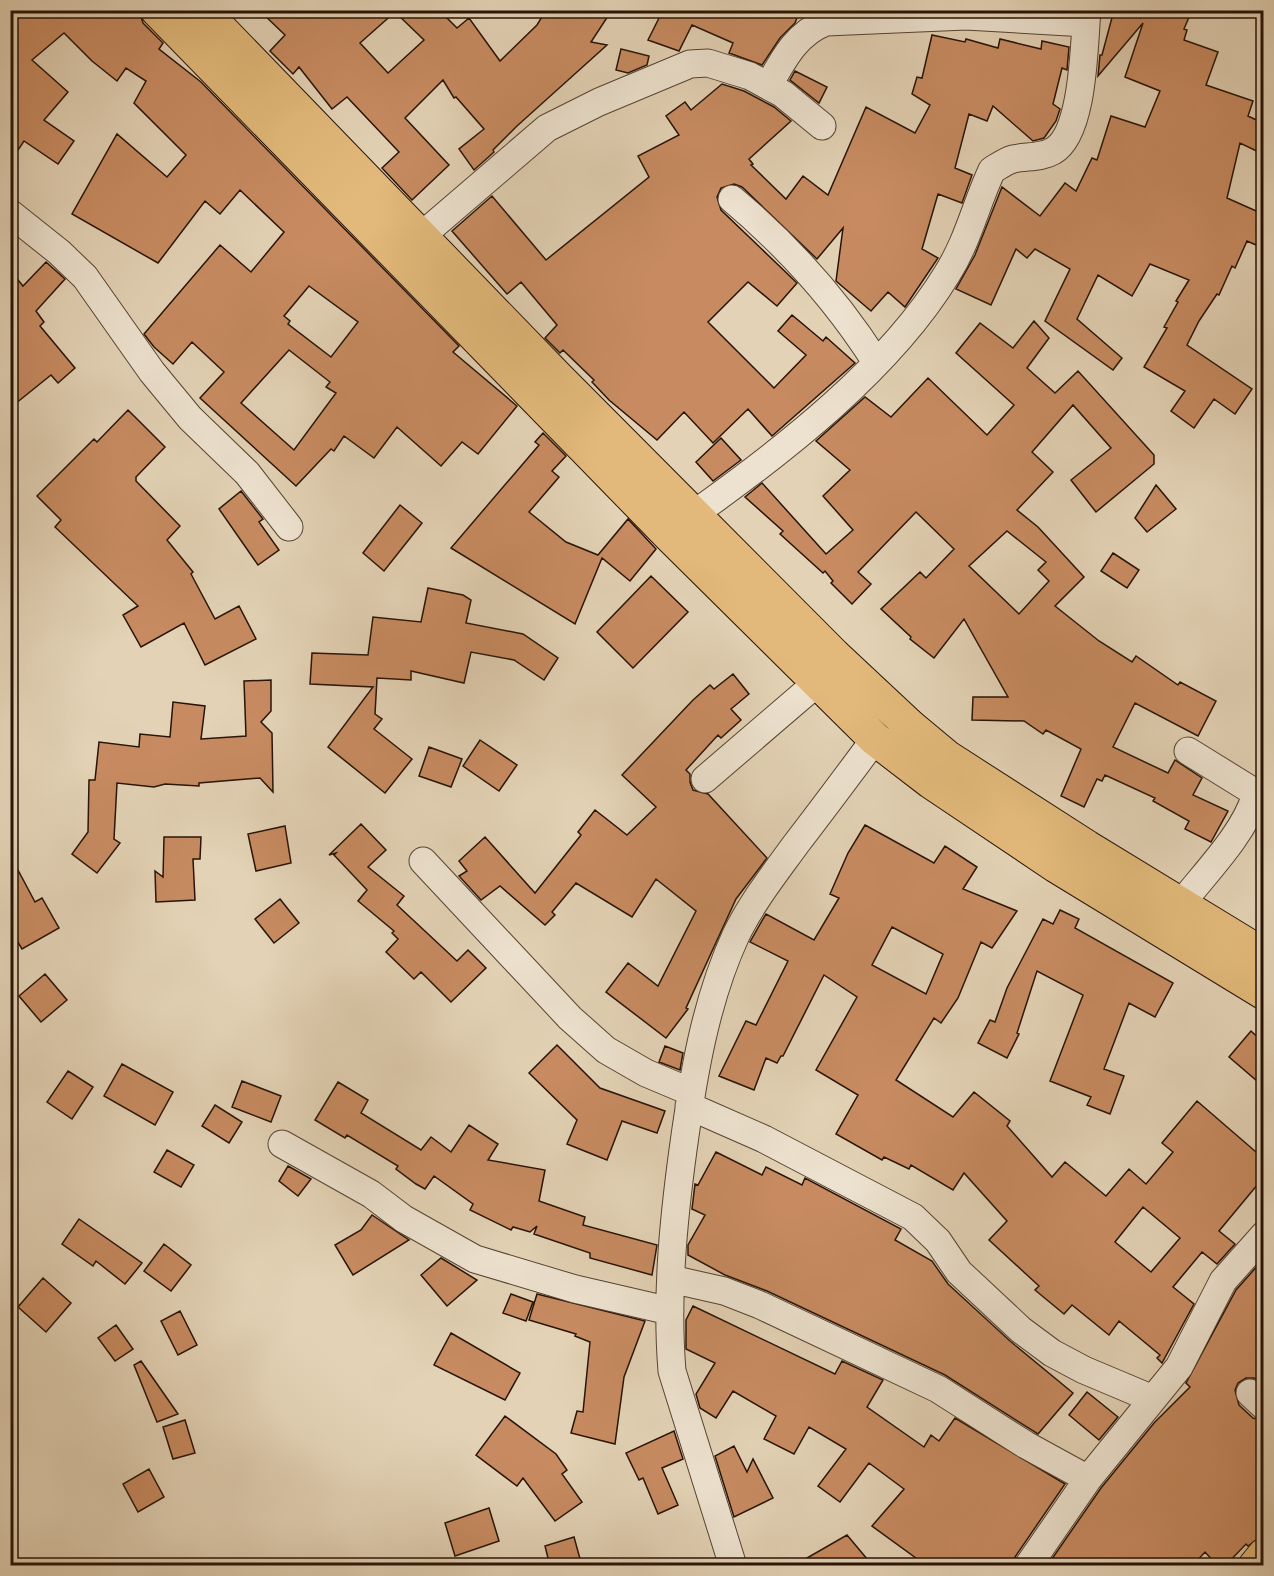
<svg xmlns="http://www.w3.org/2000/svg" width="1274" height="1576" viewBox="0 0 1274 1576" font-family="Vollkorn,serif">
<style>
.building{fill:#c88b61;stroke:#271307;stroke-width:1.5;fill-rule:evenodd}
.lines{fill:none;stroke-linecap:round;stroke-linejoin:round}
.minor-casing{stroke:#564332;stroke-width:29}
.trunk-casing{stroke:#271307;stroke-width:35}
.minor{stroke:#ede2cf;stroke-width:27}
.trunk{stroke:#e2b97a;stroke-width:33}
</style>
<rect width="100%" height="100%" fill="#e3d2b5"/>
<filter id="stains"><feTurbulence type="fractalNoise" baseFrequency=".00333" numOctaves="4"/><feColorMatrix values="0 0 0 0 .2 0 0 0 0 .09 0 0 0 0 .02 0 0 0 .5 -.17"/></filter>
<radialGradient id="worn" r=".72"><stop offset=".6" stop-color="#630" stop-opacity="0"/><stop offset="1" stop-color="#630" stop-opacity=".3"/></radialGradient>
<path class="building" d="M10,10H139L143,23L163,43L159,49L201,82L459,346L453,352L517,406L478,454L462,442L441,466L397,427L374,458L344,436L334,451L331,449L296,486L200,398L224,372L192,342L173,364L154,347L144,334L220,245L251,272L284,232L240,190L220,214L205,201L158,263L72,214L117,134L167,177L186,155L134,103L146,81L126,68L117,81L92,61L64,33L32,60L68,92L44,120L74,141L58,164L24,141L10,162ZM309,286L358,322L331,357L288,324L290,321L284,316ZM289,350L330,382L326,387L336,393L294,450L241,403Z
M259,10H439L457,28L469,18L500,61L537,25L546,10H612L591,42L607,45L517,126L493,150L494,152L474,170L459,149L484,129L456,97L454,98L443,80L405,118L449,165L412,200L382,168L399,152L347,97L332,109L299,67L293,74L270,51L285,35ZM395,12L424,40L388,73L360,43Z
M659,10H800L795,23L780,38L762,65L729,53L733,43L692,25L679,51L648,40L662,12Z
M1114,10H1192L1184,29L1187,30L1184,40L1218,52L1206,85L1253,101L1248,116L1263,123V154L1240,143L1227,198L1263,214V248L1247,241L1235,268L1232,266L1219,295L1217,294L1199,321L1187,345L1252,389L1235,414L1214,399L1194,428L1171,411L1185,391L1144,367L1167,328L1164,327L1178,302L1176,301L1189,280L1150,264L1132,296L1098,275L1077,319L1122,358L1113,370L1045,321L1070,269L1035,249L1027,258L1016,249L991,305L956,289L975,255L1002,187L1040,216L1065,183L1076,191L1092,158L1097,160L1111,116L1145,127L1160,91L1125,77L1143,23L1098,76L1100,55H1102Z
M932,35L965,42L966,39L998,48L1000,39L1041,49L1042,41L1069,47L1067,70L1062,68L1053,104L1060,109L1056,121L1044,138L1033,141L993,106L987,121L969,114L955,168L972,175L962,203L938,194L922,249L938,258L905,307L888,292L871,311L836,281L843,228L817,259L742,187L734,184L721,188L717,197L721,210L797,283L777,306L748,282L708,322L774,388L806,355L778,331L792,315L823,341L826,337L855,363L772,436L748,409L713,443L684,412L657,440L609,400L592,382L594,380L563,350L560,353L545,338L557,325L521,282L507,294L452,231L492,196L546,260L649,177L638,156L679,135L666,116L685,102L691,110L722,84L744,91L774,107L791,121L749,159L753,164L751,165L786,199L803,176L828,195L866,107L915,133L930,105L912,94L917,77L922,78Z
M621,49L649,56L647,65L628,73L616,70Z
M795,71L827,87L819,103L790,80Z
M46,262L65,279L36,311L44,322L40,326L75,368L58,383L51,375L10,408V270L23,286Z
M1034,321L1049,338L1027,368L1055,393L1078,371L1154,455V464L1096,512L1071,480L1111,448L1073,405L1032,452L1053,472L1017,510L1038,527L1084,577L1055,606L1099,641L1132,662L1136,656L1178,685L1180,682L1216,701L1198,736L1135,703L1113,747L1168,773L1175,760L1202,778L1193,795L1228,811L1211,842L1185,829L1189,821L1153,801L1155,798L1105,775L1102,781L1097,779L1084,807L1061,796L1081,749L1046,730L1043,734L1024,721L972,720L973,697H1008L964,619L934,658L910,639L911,637L881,609L920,572L926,578L954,549L916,512L858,572L871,584L852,604L831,583L833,581L825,571L823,573L780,534L783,531L745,497L762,483L826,554L853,530L823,496L850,470L816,441L865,397L891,417L928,378L987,435L1014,405L956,353L980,323L1013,348ZM1007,531L1046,562L1038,570L1049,581L1019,614L969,566Z
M128,410L165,447L136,477V481L180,526L167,540L193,572L191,574L215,619L239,606L256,639L205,665L184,623L141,647L123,615L138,606L55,527L61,520L37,496L94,439L97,442Z
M543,433L566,456L552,471L559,477L529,512L566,542L598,555L628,519L656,549L630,581L602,558L575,624L451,548L539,445L535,442Z
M721,438L741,460L713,481L696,462Z
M1156,485L1176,509L1147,532L1135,518Z
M241,491L263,519L259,522L279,550L258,565L219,509Z
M400,505L422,523L384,571L363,553Z
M1113,553L1139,570L1127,588L1101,571Z
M651,576L688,612L633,668L597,632Z
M428,588L463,595L471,600L466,623L523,634L558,658L544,680L514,660L471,652L464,683L411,671V680L377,678L375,714L382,719L374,729L412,759L385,793L328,747L373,687L310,684L312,653L368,655L373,617L421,622Z
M733,674L749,694L731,709L741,720L721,738L718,735L686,770L690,774V782L693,790L708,794L767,858L736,899L686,1008L688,1009L666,1038L606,992L628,963L658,986L696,911L656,879L632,917L576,883L552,912L555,915L545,925L500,886L481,900L459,876L467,871L459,861L485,837L535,893L581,835L578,832L595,810L627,835L656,807L622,775L693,700L710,685L714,689Z
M271,680V711L261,722L272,733L273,792L260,778L199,783V786L165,784L154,787L117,783L114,839L120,843L97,873L72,854L88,832L89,780H95L99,742L139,747L140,734L170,737L173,702L205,706L201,739L246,736L244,681Z
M480,740L517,765L499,791L463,766Z
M429,747L462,759L451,787L419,776Z
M361,824L386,850L368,867L404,896L397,905L457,961L468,950L486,968L451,1002L421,972L414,979L386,952L398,939L392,933L394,931L358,901L367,890L334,855L336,853L329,855Z
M865,825L934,863L945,846L977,867L963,889L1017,911L992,948L981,942L958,998L941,1023L934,1018L896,1080L953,1117L974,1092L1010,1121L1007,1126L1052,1177L1065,1162L1106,1196L1129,1169L1146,1184L1173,1152L1162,1143L1197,1101L1263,1158V1178L1219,1231L1235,1244L1217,1264L1202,1252L1173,1287L1194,1304L1162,1363L1157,1358L1160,1355L1119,1321L1109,1335L1072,1305L1064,1314L1035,1290L1039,1286L989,1240L1007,1221L964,1173L953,1190L911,1165L909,1169L884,1157L882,1160L836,1134L858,1095L816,1070L857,997L824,975L783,1056H781L777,1063L766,1058L754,1090L719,1076L746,1021L756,1025L788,961L750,942L763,919L766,914L814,940L839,898L830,894L848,853ZM892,927L943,954L926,994L872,965ZM1143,1207L1180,1238L1151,1272L1115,1242Z
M285,826L291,863L256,871L248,834Z
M164,837H201L200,859H193L195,900L156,902L155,871L163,877Z
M10,855L35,902L42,898L59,928L22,949L10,929Z
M280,899L299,923L274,943L255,919Z
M1060,910L1079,919L1075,928L1173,983L1155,1017L1129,1003L1104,1069L1124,1076L1110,1114L1087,1105L1091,1097L1050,1081L1083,995L1037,971L1017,1033L1019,1034L1007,1058L978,1043L990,1020L995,1022L1007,988L1043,919L1053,924Z
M45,974L67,1000L41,1022L19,996Z
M1251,1031L1263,1042V1086L1229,1057Z
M557,1045L600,1088L665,1111L657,1133L622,1121L607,1160L567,1144L577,1120L529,1073Z
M665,1046L683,1053L680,1070L659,1062Z
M122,1064L173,1092L155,1125L104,1096Z
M68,1071L93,1087L72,1119L47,1102Z
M242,1081L281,1096L271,1122L232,1107Z
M338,1082L368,1100L361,1113L421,1150L431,1137L451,1152L469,1125L498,1144L488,1160L545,1170L539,1201L585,1217L583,1225L657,1245L652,1275L590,1258V1253L534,1234L537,1226L530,1232L513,1227L511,1230L470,1210L473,1204L434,1176L425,1189L416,1184L396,1169L398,1166L347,1135L345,1138L315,1120Z
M215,1105L242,1122L229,1143L202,1126Z
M167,1150L194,1165L181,1187L154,1172Z
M716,1152L762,1175L766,1167L802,1185L805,1178L901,1229L895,1240L932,1261L948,1284L1010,1341L1073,1393L1038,1434L945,1375L767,1291L725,1275L688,1255V1245L705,1215L692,1209L695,1184L698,1185Z
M288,1166L311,1179L298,1196L279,1181Z
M372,1215L409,1240L353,1275L335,1245L361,1230Z
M79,1219L142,1263L125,1284L96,1261L93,1266L62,1244Z
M164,1244L191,1265L171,1291L144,1271Z
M441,1258L477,1280L447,1306L421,1275Z
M1259,1264L1263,1267V1384L1254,1378H1246L1238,1383L1235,1390L1239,1405L1253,1418L1263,1421V1535L1248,1546L1246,1544L1225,1566H1218L1205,1552L1192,1566H1047L1101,1488L1154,1423L1190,1387L1186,1383L1236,1290Z
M43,1278L71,1303L46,1332L18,1307Z
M511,1294L533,1302L526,1321L503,1313Z
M537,1294L645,1321L624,1377L615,1444L571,1433L577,1411L583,1412L590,1342L575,1336L576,1334L529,1320Z
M693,1306L835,1374L842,1361L883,1380L867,1407L924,1447L931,1435L939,1441L955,1418L1065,1484L1015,1557L1012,1566H927L872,1526L904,1489L869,1463L840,1502L818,1486L846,1449L809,1427L794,1454L764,1439L776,1416L733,1391L716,1418L700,1408L696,1394L715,1363L686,1349V1320Z
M180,1311L197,1345L178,1355L161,1321Z
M116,1325L133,1349L115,1361L98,1338Z
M451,1333L520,1373L505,1400L434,1365Z
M141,1361L178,1414L157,1422L134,1365Z
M1087,1392L1118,1417L1099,1440L1069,1415Z
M505,1416L556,1454L567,1470L562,1474L582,1502L555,1521L523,1478L517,1486L476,1455Z
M185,1420L195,1453L173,1459L163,1427Z
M674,1431L683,1459L662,1468L678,1505L658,1514L643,1478L639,1480L626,1453Z
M734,1446L747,1472L753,1459L773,1498L734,1517L715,1456Z
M149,1469L164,1497L138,1512L123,1484Z
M489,1508L499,1541L455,1556L445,1523Z
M847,1535L873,1566H793Z
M574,1537L582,1566H550L545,1546Z"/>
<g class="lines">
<defs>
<path id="minor" d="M769,85C784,58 797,33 826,22L966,16L1086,23
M732,199C789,247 836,299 876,362
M10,213L59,252L85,277L152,372L190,418L247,473L289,527
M420,237L547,128L599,102L690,64L708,63L750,76L783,94L822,126
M694,514C783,451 890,368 947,274C968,241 976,204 992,170C999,166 1006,161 1013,159C1026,156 1041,158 1053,151C1084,134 1084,43 1087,10
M705,779L818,682
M423,861L570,1018L606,1050L646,1073L691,1092
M1181,904C1204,874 1244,834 1255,797L1251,790L1188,751
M689,1106L764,1139L913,1217L938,1241L959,1272L1021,1330L1052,1353L1084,1370L1153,1399
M282,1144L371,1194L404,1219L475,1259L575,1289L670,1311
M671,1279L724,1291L760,1305L938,1389L1026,1445L1088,1479
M1250,1393L1264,1406
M733,1566L672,1371C666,1298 673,1223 683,1150C693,1077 705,1002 736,935C752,902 775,873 796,844C823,809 849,774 875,739
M1028,1566L1088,1479L1179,1367L1223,1281L1264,1235"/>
<path id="trunk" d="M157,10L670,536L875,739L931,782L1056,866L1264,993
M202,10L557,377L834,655L911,727L947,757L1087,847L1264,955
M1255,1566L1264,1555"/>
</defs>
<use href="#minor" class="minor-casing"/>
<use href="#trunk" class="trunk-casing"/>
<use href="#minor" class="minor"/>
<use href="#trunk" class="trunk"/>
</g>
<rect width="1274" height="1576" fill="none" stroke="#e3d2b5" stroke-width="36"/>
<rect x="12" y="12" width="1250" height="1552" fill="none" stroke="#271307" stroke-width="3"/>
<rect x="18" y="18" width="1238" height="1540" fill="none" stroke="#271307" stroke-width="1.5"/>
<rect width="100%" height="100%" filter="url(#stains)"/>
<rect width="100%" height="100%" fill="url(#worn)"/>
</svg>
